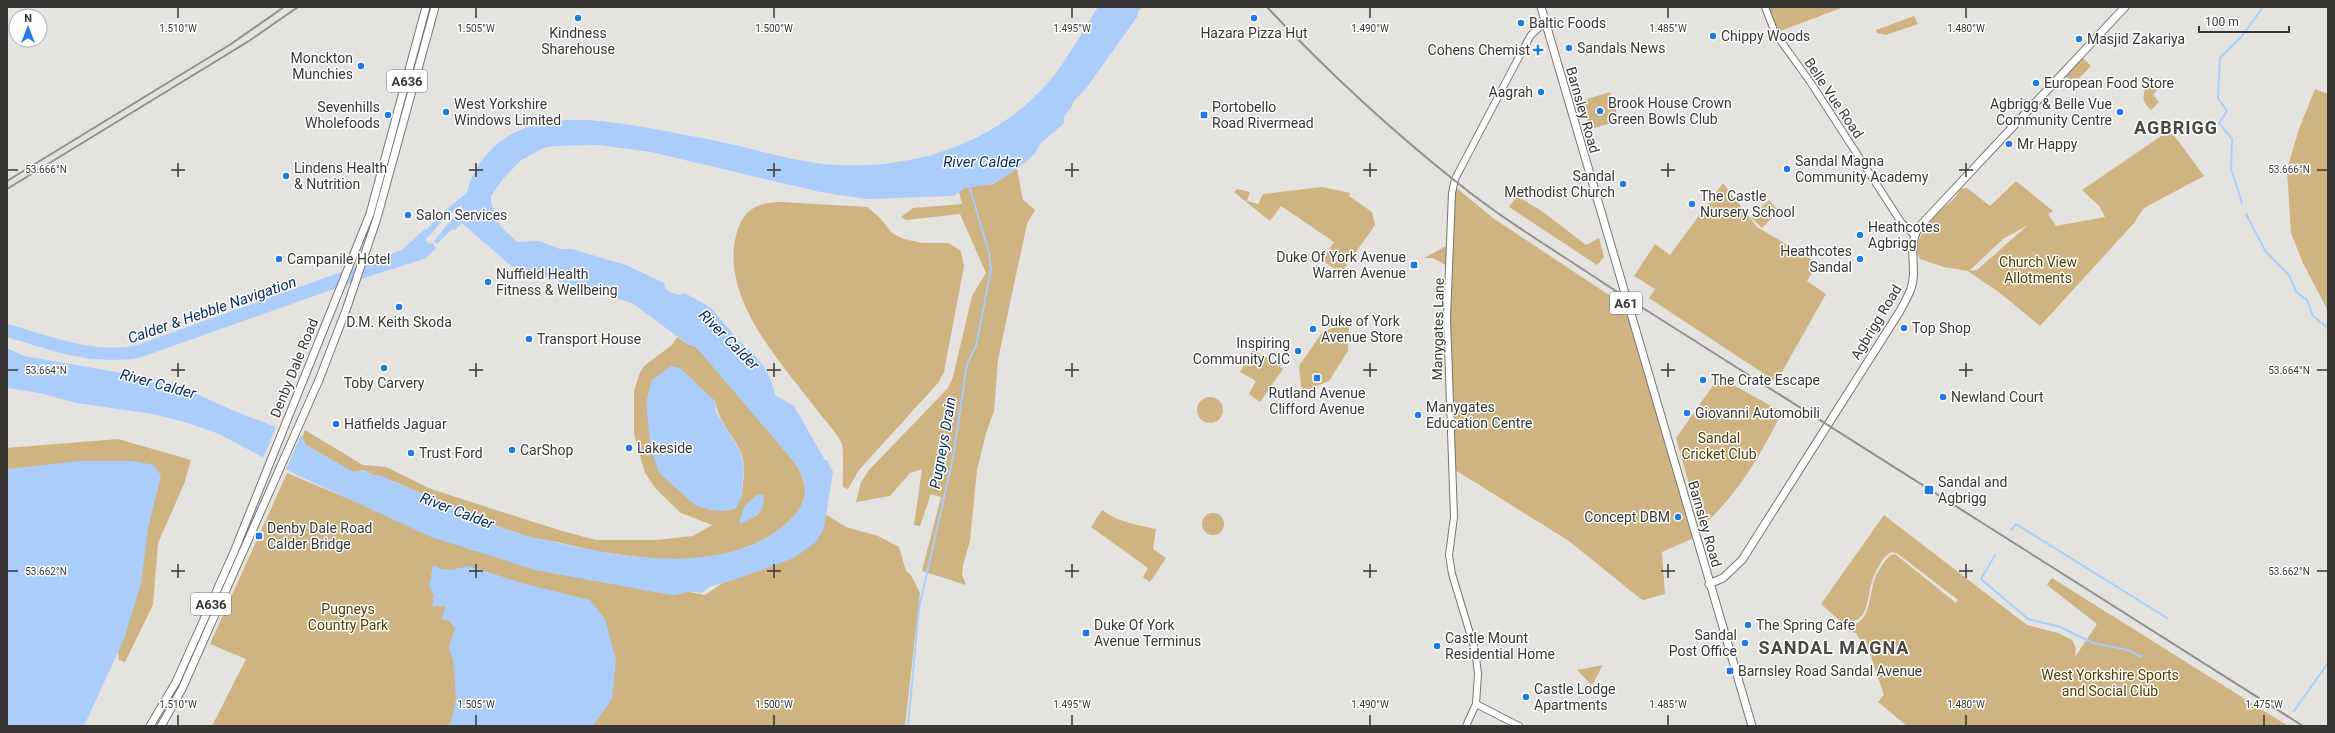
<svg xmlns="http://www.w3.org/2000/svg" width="2335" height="733" viewBox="0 0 2335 733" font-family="Roboto,sans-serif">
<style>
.green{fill:#cfb381;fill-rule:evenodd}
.water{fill:#aacdfb}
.pier{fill:#e4e3df}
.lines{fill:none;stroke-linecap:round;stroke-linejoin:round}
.stream{stroke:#aacdfb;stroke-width:2}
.canal{stroke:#aacdfb;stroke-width:6}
.tertiary-casing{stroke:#767572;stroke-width:8}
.secondary-casing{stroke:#767572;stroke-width:9}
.primary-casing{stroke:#767572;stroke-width:9}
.tertiary{stroke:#fff;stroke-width:6}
.secondary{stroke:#fff;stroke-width:7}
.primary{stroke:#fff;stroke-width:7}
.rail{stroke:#92918e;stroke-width:2}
.ticks{fill:none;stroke:#383736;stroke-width:1.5}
.poi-dot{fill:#1e7be4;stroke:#fff;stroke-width:1.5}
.labels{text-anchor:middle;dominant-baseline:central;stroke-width:3;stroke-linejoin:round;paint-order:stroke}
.shield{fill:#fff;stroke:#747372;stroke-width:1}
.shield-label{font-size:13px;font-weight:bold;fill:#383736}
.poi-label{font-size:14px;fill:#383736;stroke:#fff;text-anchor:start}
.street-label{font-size:14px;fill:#383736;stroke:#fff}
.park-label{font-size:14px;fill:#533b03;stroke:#fff}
.water-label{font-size:15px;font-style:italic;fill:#002b5d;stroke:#fff}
.district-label{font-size:18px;font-weight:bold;letter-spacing:1px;fill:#474643;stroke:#fff}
.ticks-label{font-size:10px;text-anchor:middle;fill:#383736;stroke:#fff;stroke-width:3;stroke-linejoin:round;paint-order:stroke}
</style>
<rect width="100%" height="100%" fill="#e4e3df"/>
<path class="green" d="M1765,7H1844L1775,33Z
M1914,16L1918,24L1886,35L1877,33L1876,30Z
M2079,54L2091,66L2074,83L2062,73Z
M2151,84L2157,90L2153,95L2159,102L2151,110C2143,104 2141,95 2147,86Z
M2315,89L2328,94V311L2303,263L2291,233L2287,169L2299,129Z
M1610,92L1619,121L1590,129L1581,101Z
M2170,130L2204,176L2144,208L2134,223L2040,326L2000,293L1968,271L1944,267L1920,259L1916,249C1919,235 1930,220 1941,210C1949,203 1956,199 1960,189L1967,188L1990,206L2016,181L2053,211L2048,214L2056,226L2105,217L2100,207L2082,190ZM2028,225L1977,270L1969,271L2003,239Z
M1017,169L1023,200L1035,210L1027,224L1010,303L998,360L994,411L986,433L977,470L970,541L963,565L962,575L966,585L922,571L941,497L931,494L920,526L914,525L922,469L910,473L890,496L856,502L861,482L869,470L948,388L953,377L972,296L986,273L960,214L906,220L901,217L913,208L962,204L959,192L964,188L993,184Z
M1723,183L1757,227L1818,263L1807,281L1826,294L1783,370L1778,383L1649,298L1655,289L1634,276L1655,244L1670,255Z
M1453,185L1493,218L1627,307L1696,537L1662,552L1665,594L1643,600L1637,596L1569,541L1452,468L1447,266L1433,258H1424L1448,245Z
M1322,187L1350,193L1349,196L1372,212L1375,225L1341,273L1321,260L1334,242L1281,206L1270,221L1234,192L1237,189L1250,192L1247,201L1258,204L1263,194Z
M1517,196L1543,212L1586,245L1599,238L1604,257L1597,265L1509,207Z
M1769,200L1779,211L1762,228L1751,217Z
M780,202L867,207L880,218L892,233L904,239L922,243H949L961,251L964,266L944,372L938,383L859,470L848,489L843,487C842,476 845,450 841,442C836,431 824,420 817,410C781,363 718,296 737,232C744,209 757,203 780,202Z
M1349,323L1348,351L1329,381L1302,392L1299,366L1323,331Z
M677,337L689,345L696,347L710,362L795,463C810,487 809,503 787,523C728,575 631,560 561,543C545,540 527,537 511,531C467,515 424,494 381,476L373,475L364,470L353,472L306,445L302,437L305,430L363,465L386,467L431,489L471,502L562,531L596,540H656L693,536L712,525L681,513L656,489L645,473L634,434V391L639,375L644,366L672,345ZM660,375L715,401C718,420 731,433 740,450C747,465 743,483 741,499L652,380ZM758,494V515L747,520L744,507Z
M1253,350L1273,361L1283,369L1260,402L1249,394L1256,381L1240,372Z
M1719,377L1782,412C1761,455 1737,496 1701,527L1676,438Z
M1197 410a13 13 0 1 1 26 0a13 13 0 1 1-26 0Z
M118,439L191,460L184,484L158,543L153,605L125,662L119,660L118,651L7,469V448Z
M287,473L471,550L705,595L772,550L815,508L846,527L878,536L899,547L906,571L911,575L920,593L905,726H212L246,659L210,644Z
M1102,510C1117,522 1138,525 1156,529L1153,549L1166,558L1150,582L1143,577L1148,568L1091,527Z
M1202 524a11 11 0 1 1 22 0a11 11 0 1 1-22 0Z
M1884,515L2027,625L2058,633L2072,640L2076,648L2075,657L2097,624L2047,585L2052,578L2288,726H1907L1878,702L1884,695L1865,639L1860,640L1856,633L1840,629L1836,621C1870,636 1868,601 1874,581C1877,572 1884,561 1891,555L1895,554L1956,603L1958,600L1898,554L1892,552C1887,554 1884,558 1881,562C1877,569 1873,576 1871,585C1866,604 1868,626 1840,621L1821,604Z
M1603,665L1592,685L1577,670Z"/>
<path class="water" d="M1098,7H1144L1138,11L1137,17L1087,87L1073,102L1072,106L1064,117V123L1040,144L1035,154L1017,169L993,184L964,188L954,196L866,199L820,192L651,152L598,145L554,146L543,148L520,161L503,179L491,196V203L500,226L517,242L539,241L560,249H572L626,265L664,283L665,288C671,293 677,297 685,293L711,308L734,335L733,337C754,351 771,370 775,395L794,406L825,460L828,461L830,468L833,471L824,528L816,542L794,558L731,581L711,586L701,593C687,589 684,595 671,595L535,570L431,537L297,475L219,434L188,423L153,414L77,403L39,393L7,388V348L24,356L157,379L177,385L232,410L302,437L306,445L353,472L364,470L373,475L381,476C424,494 467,516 511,531C526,537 543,539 558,543C629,559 727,576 787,523C809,503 810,487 795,463L696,347L689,345L632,303L511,266L462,223L455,230L452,229L437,244L434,241L462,207V204L457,201C461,198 466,194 468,190C469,187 469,184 470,181C475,171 481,160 488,153C527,110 587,118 638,126C669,132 700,137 730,144C760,151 791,160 822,164C906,172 994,147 1050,80C1069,58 1082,31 1098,7Z
M425,229L430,234L425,239L429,244L433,243L436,249L424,259L376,274L139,358C88,365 54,351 7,337V324C49,335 93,355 137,345L386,256L402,250Z
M671,366L680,368L715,401L716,412L740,451L744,468L741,499L735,509L725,511L710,510L695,505L660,474L651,451L646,403L652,380Z
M80,461H134L154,465L161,476L148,528L141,584L124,639L84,726H7V469Z
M758,494L764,495C763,517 758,514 741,524L739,522L744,507Z
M433,565L441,569L451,570L469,566L525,584L590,600L605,619L616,660L612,699L593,726H450L456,699L453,660L449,647L455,628L448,620L441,619L446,606H432L434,595L429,586Z"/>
<path class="pier" d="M277,425L301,435L286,470L263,458Z"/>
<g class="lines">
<path class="stream" d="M2242,203L2231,169L2232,139L2219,123L2227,111L2218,98L2220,58L2242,36L2263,7
M2246,214L2266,252L2289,275L2296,292L2307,300L2313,316L2328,328
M2011,530L2016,524L2167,618
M1995,555L1981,579L2028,619L2060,627L2093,643L2128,650L2141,657L2142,655
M2294,711L2328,663
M908,726L919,608L953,458L967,364L976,346L991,269L989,253L969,185"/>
<path class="canal" d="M423,238L441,218L465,198"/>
<defs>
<path id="tertiary" d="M1765,7L1775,33L1811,83L1901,222L1914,235
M1476,704L1519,726
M1466,726L1476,704L1478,674L1475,650L1452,574L1449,555L1454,517L1447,318L1452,193L1455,179L1521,53L1531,35L1545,22"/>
<path id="secondary" d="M1709,584L1723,578L1742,560L1900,311C1904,303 1910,294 1912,285C1917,265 1907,246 1919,227L2125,7"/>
<path id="primary" d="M1541,7L1752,726
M150,726L176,682L234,552L370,214L426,7
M161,726L182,689L319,380L346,310L377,218L435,7"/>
</defs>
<use href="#tertiary" class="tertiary-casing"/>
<use href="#secondary" class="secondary-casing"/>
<use href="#primary" class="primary-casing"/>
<use href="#tertiary" class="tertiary"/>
<use href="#secondary" class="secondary"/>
<use href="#primary" class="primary"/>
<path class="rail" d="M1267,7C1327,71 1391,130 1459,184C1505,221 1556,251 1605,284L2303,726
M7,181L231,44L284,7
M7,189L249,41L298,7"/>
</g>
<path class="ticks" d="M178,8V18M476,8V18M774,8V18M1072,8V18M1370,8V18M1668,8V18M1966,8V18M178,163V177M476,163V177M774,163V177M1072,163V177M1370,163V177M1668,163V177M1966,163V177M8,170H18M171,170H185M469,170H483M767,170H781M1065,170H1079M1363,170H1377M1661,170H1675M1959,170H1973M2317,170H2327M178,363V377M476,363V377M774,363V377M1072,363V377M1370,363V377M1668,363V377M1966,363V377M8,370H18M171,370H185M469,370H483M767,370H781M1065,370H1079M1363,370H1377M1661,370H1675M1959,370H1973M2317,370H2327M178,564V578M476,564V578M774,564V578M1072,564V578M1370,564V578M1668,564V578M1966,564V578M8,571H18M171,571H185M469,571H483M767,571H781M1065,571H1079M1363,571H1377M1661,571H1675M1959,571H1973M2317,571H2327M178,715V725M476,715V725M774,715V725M1072,715V725M1370,715V725M1668,715V725M1966,715V725M2264,715V725"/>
<g class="poi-dot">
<circle cx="578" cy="18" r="4"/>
<circle cx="1254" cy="18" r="4"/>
<circle cx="1521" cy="23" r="4"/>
<circle cx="1713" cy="36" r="4"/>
<circle cx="2079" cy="39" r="4"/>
<circle cx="1569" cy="48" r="4"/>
<path d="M1536 44h4v4h4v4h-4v4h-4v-4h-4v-4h4z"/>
<circle cx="361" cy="66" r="4"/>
<circle cx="2036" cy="83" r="4"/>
<circle cx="1541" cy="92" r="4"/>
<circle cx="1600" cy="111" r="4"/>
<circle cx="446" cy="112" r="4"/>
<circle cx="2120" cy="112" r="4"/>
<circle cx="388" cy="115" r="4"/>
<rect x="1200" y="111" width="8" height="8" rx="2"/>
<circle cx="2009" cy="144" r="4"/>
<circle cx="1787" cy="169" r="4"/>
<circle cx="286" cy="176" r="4"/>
<circle cx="1623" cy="184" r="4"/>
<circle cx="1692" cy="204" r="4"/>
<circle cx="408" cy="215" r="4"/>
<circle cx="1860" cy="235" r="4"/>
<circle cx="279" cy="259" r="4"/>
<circle cx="1860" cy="259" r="4"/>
<rect x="1410" y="261" width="8" height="8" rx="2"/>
<circle cx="488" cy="282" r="4"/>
<circle cx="399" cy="307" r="4"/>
<circle cx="1904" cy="328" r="4"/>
<circle cx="1313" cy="329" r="4"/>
<circle cx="529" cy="339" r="4"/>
<circle cx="1298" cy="351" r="4"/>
<circle cx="384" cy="368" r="4"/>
<rect x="1313" y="374" width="8" height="8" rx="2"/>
<circle cx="1703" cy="380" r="4"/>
<circle cx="1943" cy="397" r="4"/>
<circle cx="1687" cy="413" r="4"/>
<circle cx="1418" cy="415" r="4"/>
<circle cx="336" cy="424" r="4"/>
<circle cx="629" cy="448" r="4"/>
<circle cx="512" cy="450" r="4"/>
<circle cx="411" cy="453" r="4"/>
<rect x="1924" y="485" width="10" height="10" rx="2"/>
<circle cx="1678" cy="517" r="4"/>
<rect x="255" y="532" width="8" height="8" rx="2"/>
<circle cx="1748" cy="625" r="4"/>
<rect x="1082" y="629" width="8" height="8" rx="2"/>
<circle cx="1745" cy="643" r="4"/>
<circle cx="1437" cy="646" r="4"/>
<rect x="1726" y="667" width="8" height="8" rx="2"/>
<circle cx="1526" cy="697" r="4"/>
</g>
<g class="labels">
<g class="shield">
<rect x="387" y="70" width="40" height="22" rx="3"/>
<rect x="1610" y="292" width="32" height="22" rx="3"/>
<rect x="191" y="593" width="40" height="22" rx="3"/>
</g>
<g class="shield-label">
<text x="407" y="81">A636</text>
<text x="1626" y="303">A61</text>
<text x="211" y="604">A636</text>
</g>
<g class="poi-label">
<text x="1529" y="23">Baltic Foods</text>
<text x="578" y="33" text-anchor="middle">Kindness<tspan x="578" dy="16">Sharehouse</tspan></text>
<text x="1254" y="33" text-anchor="middle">Hazara Pizza Hut</text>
<text x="1721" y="36">Chippy Woods</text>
<text x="2087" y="39">Masjid Zakariya</text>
<text x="1577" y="48">Sandals News</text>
<text x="1530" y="50" text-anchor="end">Cohens Chemist</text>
<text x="353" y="58" text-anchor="end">Monckton<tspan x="353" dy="16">Munchies</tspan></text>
<text x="2044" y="83">European Food Store</text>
<text x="1533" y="92" text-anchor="end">Aagrah</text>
<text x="1608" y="103">Brook House Crown<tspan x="1608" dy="16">Green Bowls Club</tspan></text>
<text x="454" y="104">West Yorkshire<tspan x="454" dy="16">Windows Limited</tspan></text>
<text x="2112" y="104" text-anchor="end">Agbrigg &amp; Belle Vue<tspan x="2112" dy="16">Community Centre</tspan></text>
<text x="380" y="107" text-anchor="end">Sevenhills<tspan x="380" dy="16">Wholefoods</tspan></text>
<text x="1212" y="107">Portobello<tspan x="1212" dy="16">Road Rivermead</tspan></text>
<text x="2017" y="144">Mr Happy</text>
<text x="1795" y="161">Sandal Magna<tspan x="1795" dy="16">Community Academy</tspan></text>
<text x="294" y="168">Lindens Health<tspan x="294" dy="16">&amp; Nutrition</tspan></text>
<text x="1615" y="176" text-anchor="end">Sandal<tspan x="1615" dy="16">Methodist Church</tspan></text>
<text x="1700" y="196">The Castle<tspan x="1700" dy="16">Nursery School</tspan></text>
<text x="416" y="215">Salon Services</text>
<text x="1868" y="227">Heathcotes<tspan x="1868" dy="16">Agbrigg</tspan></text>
<text x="1852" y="251" text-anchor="end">Heathcotes<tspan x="1852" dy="16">Sandal</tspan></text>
<text x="1406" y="257" text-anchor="end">Duke Of York Avenue<tspan x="1406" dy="16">Warren Avenue</tspan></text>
<text x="287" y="259">Campanile Hotel</text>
<text x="496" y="274">Nuffield Health<tspan x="496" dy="16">Fitness &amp; Wellbeing</tspan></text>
<text x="1321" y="321">Duke of York<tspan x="1321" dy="16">Avenue Store</tspan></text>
<text x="399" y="322" text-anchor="middle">D.M. Keith Skoda</text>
<text x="1912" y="328">Top Shop</text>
<text x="537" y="339">Transport House</text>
<text x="1290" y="343" text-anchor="end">Inspiring<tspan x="1290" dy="16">Community CIC</tspan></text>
<text x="1711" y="380">The Crate Escape</text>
<text x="384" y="383" text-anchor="middle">Toby Carvery</text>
<text x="1317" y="393" text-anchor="middle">Rutland Avenue<tspan x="1317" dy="16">Clifford Avenue</tspan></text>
<text x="1951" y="397">Newland Court</text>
<text x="1426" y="407">Manygates<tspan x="1426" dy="16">Education Centre</tspan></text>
<text x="1695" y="413">Giovanni Automobili</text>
<text x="344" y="424">Hatfields Jaguar</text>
<text x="637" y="448">Lakeside</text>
<text x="520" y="450">CarShop</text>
<text x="419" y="453">Trust Ford</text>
<text x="1938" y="482">Sandal and<tspan x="1938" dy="16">Agbrigg</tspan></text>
<text x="1670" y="517" text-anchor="end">Concept DBM</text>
<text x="267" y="528">Denby Dale Road<tspan x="267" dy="16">Calder Bridge</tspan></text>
<text x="1094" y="625">Duke Of York<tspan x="1094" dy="16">Avenue Terminus</tspan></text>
<text x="1756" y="625">The Spring Cafe</text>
<text x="1737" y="635" text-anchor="end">Sandal<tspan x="1737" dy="16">Post Office</tspan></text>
<text x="1445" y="638">Castle Mount<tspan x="1445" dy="16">Residential Home</tspan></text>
<text x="1738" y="671">Barnsley Road Sandal Avenue</text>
<text x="1534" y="689">Castle Lodge<tspan x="1534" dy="16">Apartments</tspan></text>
</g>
<g class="street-label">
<text transform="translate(1834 98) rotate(56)">Belle Vue Road</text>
<text transform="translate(1583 110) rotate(74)">Barnsley Road</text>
<text transform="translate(1876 322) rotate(-59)">Agbrigg Road</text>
<text transform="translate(1438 329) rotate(-89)">Manygates Lane</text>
<text transform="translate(294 368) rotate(-68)">Denby Dale Road</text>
<text transform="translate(1705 524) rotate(74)">Barnsley Road</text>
</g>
<g class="park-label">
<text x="2038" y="262">Church View<tspan x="2038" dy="16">Allotments</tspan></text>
<text x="1719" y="438">Sandal<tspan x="1719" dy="16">Cricket Club</tspan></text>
<text x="348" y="609">Pugneys<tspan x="348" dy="16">Country Park</tspan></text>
<text x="2110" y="675">West Yorkshire Sports<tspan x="2110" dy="16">and Social Club</tspan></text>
</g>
<g class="water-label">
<text x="982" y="162">River Calder</text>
<text transform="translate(212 310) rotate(-19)">Calder &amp; Hebble Navigation</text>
<text transform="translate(729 340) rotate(45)">River Calder</text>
<text transform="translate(158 384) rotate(15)">River Calder</text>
<text transform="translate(943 443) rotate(-80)">Pugneys Drain</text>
<text transform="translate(457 511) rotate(21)">River Calder</text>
</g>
<g class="district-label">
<text x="2176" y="127">AGBRIGG</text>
<text x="1834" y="647">SANDAL MAGNA</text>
</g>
</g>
<g class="ticks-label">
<text x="178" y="32">1.510°W</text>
<text x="476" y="32">1.505°W</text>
<text x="774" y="32">1.500°W</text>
<text x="1072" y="32">1.495°W</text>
<text x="1370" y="32">1.490°W</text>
<text x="1668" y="32">1.485°W</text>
<text x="1966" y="32">1.480°W</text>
<text x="46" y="173">53.666°N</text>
<text x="2289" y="173">53.666°N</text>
<text x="46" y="374">53.664°N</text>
<text x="2289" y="374">53.664°N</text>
<text x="46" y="575">53.662°N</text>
<text x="2289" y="575">53.662°N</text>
<text x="178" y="708">1.510°W</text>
<text x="476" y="708">1.505°W</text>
<text x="774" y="708">1.500°W</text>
<text x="1072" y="708">1.495°W</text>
<text x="1370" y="708">1.490°W</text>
<text x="1668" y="708">1.485°W</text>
<text x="1966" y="708">1.480°W</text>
<text x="2264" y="708">1.475°W</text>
</g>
<rect width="2335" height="733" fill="none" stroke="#383736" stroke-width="16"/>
<g transform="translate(28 28)"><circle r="19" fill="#ffffff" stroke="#afafaf"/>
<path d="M0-3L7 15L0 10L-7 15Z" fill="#1e7be4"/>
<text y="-6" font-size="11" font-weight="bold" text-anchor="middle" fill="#383736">N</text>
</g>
<path d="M2199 26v6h90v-6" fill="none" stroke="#383736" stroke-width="2"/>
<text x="2205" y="26" font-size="12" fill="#383736" stroke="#ffffff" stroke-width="3" paint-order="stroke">100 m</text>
</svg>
